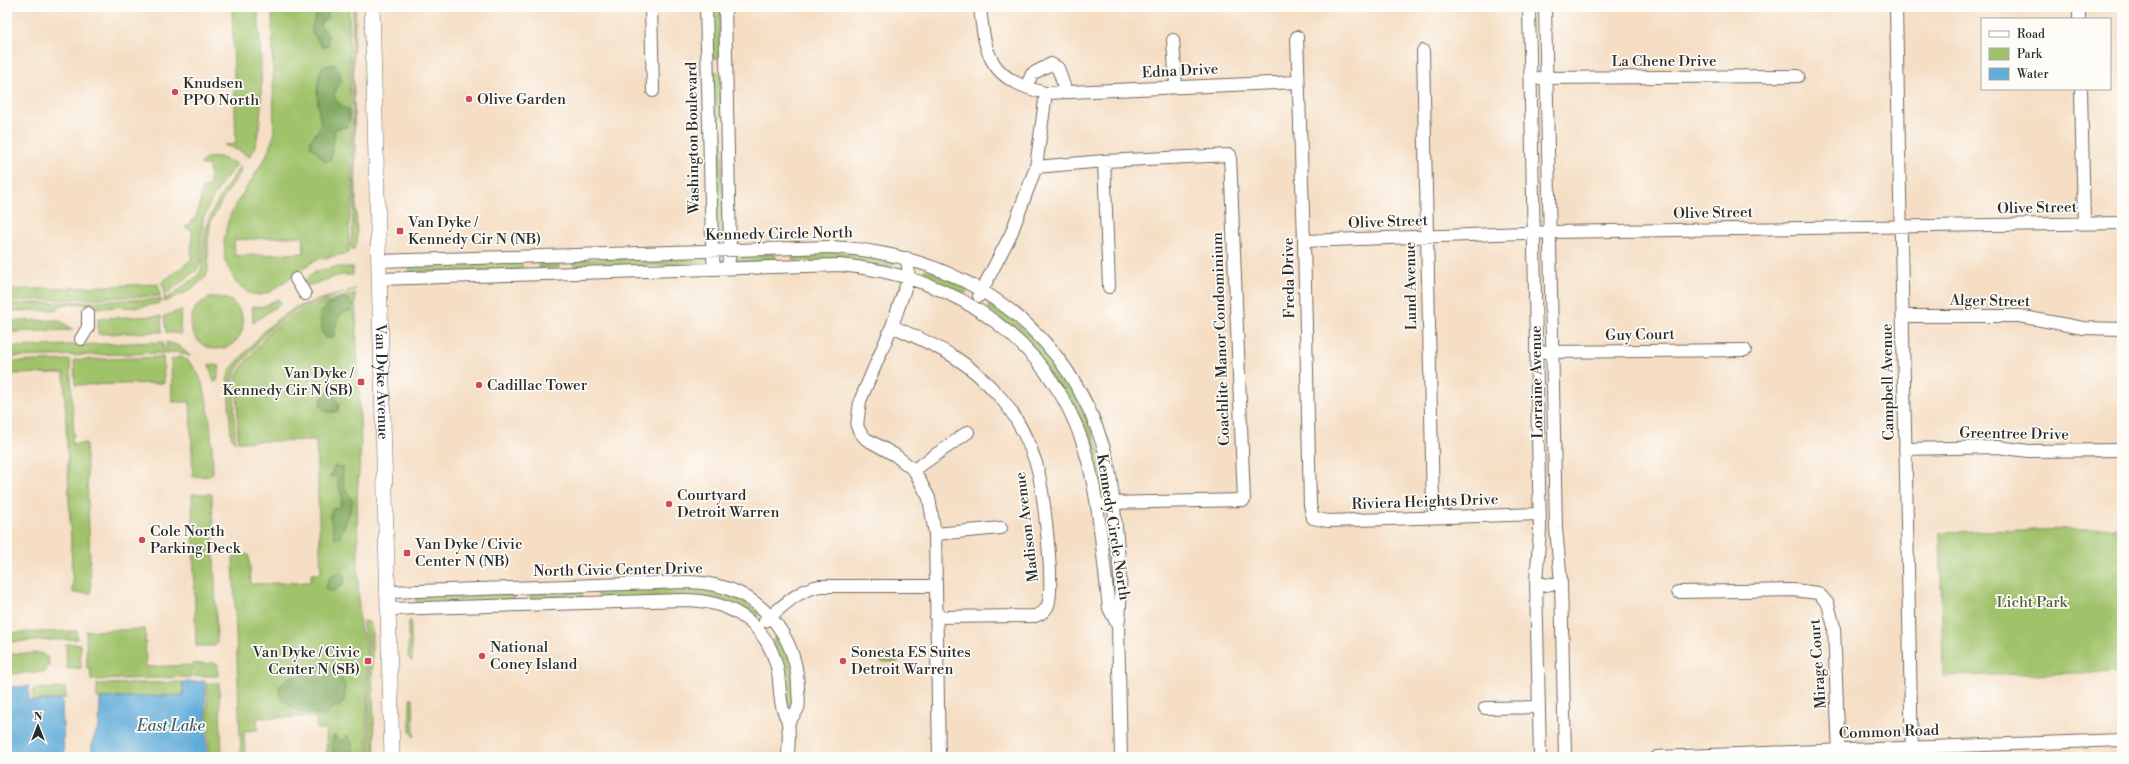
<svg xmlns="http://www.w3.org/2000/svg" width="2129" height="764" viewBox="0 0 2129 764" font-family="'Libre Bodoni',serif">
<style>
.green{fill:#a0c26b;stroke:#66764b;fill-rule:evenodd}
.forest{fill:#80a85f;stroke:#566a45}
.water{fill:#61acd9;stroke:#466c82}
.lines{fill:none;stroke-linecap:round;stroke-linejoin:round}
.minor-casing{stroke:#726a61;stroke-width:14}
.major-casing{stroke:#726a61;stroke-width:16}
.minor{stroke:#fff;stroke-width:12}
.major{stroke:#fff;stroke-width:15}
.poi-dot{fill:#d1495b;stroke:#fdfcf7;stroke-width:1.5}
.labels{text-anchor:middle;dominant-baseline:central;stroke-width:3.5;stroke-linejoin:round;paint-order:stroke}
.street-label{font-size:15px;fill:#2b2b2b;stroke:#fdfcf7}
.poi-label{font-size:15px;fill:#2b2b2b;stroke:#fdfcf7;text-anchor:start}
.park-label{font-size:15px;fill:#546041;stroke:#fdfcf7}
.water-label{font-size:16px;font-style:italic;fill:#415f71;stroke:#fdfcf7}
</style>
<rect width="100%" height="100%" fill="#fdfcf7"/>
<filter id="ink" filterUnits="userSpaceOnUse"><feTurbulence type="fractalNoise" baseFrequency=".025" numOctaves="2"/><feDisplacementMap in="SourceGraphic" scale="8" xChannelSelector="R" yChannelSelector="G"/><feConvolveMatrix kernelMatrix="1 2 1 2 8 2 1 2 1" color-interpolation-filters="sRGB"/></filter>
<filter id="wash" filterUnits="userSpaceOnUse"><feTurbulence type="fractalNoise" baseFrequency=".012" numOctaves="4" result="noise"/><feDisplacementMap in="SourceGraphic" scale="16" xChannelSelector="R" yChannelSelector="G"/><feGaussianBlur stdDeviation="0.9" result="paint"/><feColorMatrix in="noise" values="0 0 0 0 0 0 0 0 0 0 0 0 0 0 0 0 0 1.4 0 .05"/><feComposite in="paint" operator="in"/></filter>
<g filter="url(#wash)">
<rect width="100%" height="100%" fill="#f5dec4"/>
<path class="green" d="M232,7H258C259,40 269,134 249,157L240,151L224,145L236,144Z
M272,7H349L352,201L349,225V253L315,260L270,292L260,295L249,293L236,283L225,261L224,241L228,221L234,207L266,157L274,135ZM303,236L304,253L235,256L234,240Z
M353,7H356L353,54L357,242L353,251L351,246L354,201L352,54Z
M711,7H720V57L716,59L713,57Z
M716,71L721,75L722,117L718,121L714,120L713,73Z
M718,132L722,134L724,233L721,235L717,234L715,134Z
M220,157L237,164L220,186L209,205L203,220L200,262L197,270L164,296V287L161,283L191,260L192,230L185,227C200,218 200,205 202,188L210,187L209,165H202L201,163L206,158Z
M240,166V173L223,199L211,221L208,241V269L206,277L189,291L164,302V298L169,297L197,276L201,270L205,232L209,218L220,197Z
M826,251L863,254L894,261V264L889,267L793,260L792,259L793,253Z
M775,254L776,259L773,262L737,263L734,260L736,255Z
M706,256L707,261L704,264L574,267L573,264L574,260Z
M539,261H558L560,266L558,268H539L538,265Z
M521,262L522,267L519,270L410,272L409,269L410,265Z
M335,267H353V275H341L307,286L303,281L317,271Z
M925,269L967,288L966,293H962L924,277L923,273Z
M158,284L160,296L7,301V290Z
M356,289L306,305L269,329L236,370L234,381H227L230,370L265,330L278,319L296,307Z
M355,293L361,443L357,497L359,615L360,627L366,642L368,757H327L326,729H317L316,717L257,718L258,730L244,731L245,757H241L233,558L238,554L249,555L251,584L311,582V574H321L316,440L238,442L237,376L239,371L270,331L307,307Z
M191 323a26 26 0 1 1 52 0a26 26 0 1 1-52 0Z
M161,299V303L139,307L94,308L91,304H63L58,310L7,311V304Z
M278,299L281,303L253,323L252,306L262,307Z
M989,303L994,304C1009,317 1026,330 1040,344C1078,385 1099,439 1107,493L1105,495L1101,494L1083,429L1000,318L988,309Z
M182,310L180,323L181,334L166,332L164,316Z
M161,316L162,332L98,334V318Z
M59,320L73,330L14,332L7,334V321Z
M163,342L164,353L7,357V347Z
M166,342L178,345L190,356L177,352L166,353Z
M163,357L164,383L75,385L74,360Z
M179,357C212,363 212,447 213,473L209,476L193,477L190,402H172L171,360Z
M70,360L74,436H72V444L86,443L91,593H73L64,373L7,374V362Z
M209,364L220,366L217,381L214,382Z
M234,383L235,442L231,437L228,384Z
M192,494H212L217,643L214,646H196Z
M2122,528V672L1943,676L1940,532Z
M1106,538L1112,540L1117,605L1114,607Z
M705,587L736,596L759,613V615L754,617L729,603L714,598H599L597,594L598,591Z
M581,591L583,595L581,598L530,599L531,593Z
M513,593L515,597L513,600L416,602L417,596Z
M363,621L369,622L372,629V659H368V642L363,627Z
M409,621H411L412,662L408,657Z
M145,629L146,667L191,665V677L91,680L90,668H87L86,631Z
M77,631V639L7,642V633Z
M775,636H779L790,657L795,705L792,708H788L773,642Z
M66,644H80L81,668L67,669Z
M41,653L48,658L49,665L45,672L7,674V654Z
M880,654H897L898,662H881Z
M368,661H372L375,757H370Z
M215,663L218,664V676H194L193,664Z
M183,682V695L97,698V684Z
M207,683H219L222,757H209Z
M65,688L66,698L33,701V689Z
M410,698H413L414,737L410,731Z"/>
<path class="forest" d="M309,7H328V19L322,21L320,26L328,34V46L322,47C312,27 308,40 316,15Z
M334,64L338,69L342,80C340,85 336,88 335,92C332,99 342,107 348,109L349,121L347,127L335,129L331,159L326,162L311,147L310,141L321,126C318,107 314,87 322,67Z
M343,298L349,300L353,304L351,311C333,312 338,326 333,338H326L323,333L319,315L327,305Z
M329,392L334,394L339,405L338,411C324,417 312,401 329,392Z
M335,466L343,467C341,480 344,490 353,500L350,511L340,537L335,538L330,517L332,509L340,507L342,498L336,476L330,477Z
M340,572L345,576L343,585L333,591H328L325,588L330,577Z
M319,665C325,666 331,668 337,672C345,678 349,700 339,706C336,708 333,708 330,708L328,714L323,718C313,711 312,715 302,713C300,713 284,701 282,699C280,695 280,691 279,687C292,670 295,680 309,674C312,672 315,667 319,665Z
M334,735L340,741L348,736L352,744L354,757H336C331,750 331,743 334,735Z"/>
<path class="water" d="M205,681L207,757H92V742L99,726L100,698L183,695V682Z
M29,686V701L62,700L64,757H7V687Z"/>
</g>
<g filter="url(#ink)">
<g class="lines">
<defs>
<path id="minor" d="M651,7L653,91
M706,7L712,243L714,269
M725,7L730,249L728,268
M980,7C985,58 991,80 1046,93L1297,82
M1529,7L1540,530L1536,581L1540,757
M1545,7L1556,528L1561,582L1565,757
M1896,7L1912,757
M2079,7V19
M1297,37L1304,241L1310,505L1313,518L1328,521L1539,514
M1173,40L1176,87
M1423,51L1433,506L1441,517
M1539,78L1798,76
M1026,87L1032,74L1051,64L1058,68L1066,92
M2081,89L2084,224
M1104,161L1109,287
M1036,167L1104,161L1230,155L1244,500L1107,503
M1304,241L1551,232L2122,223
M907,258L909,277L892,326L860,401L857,426L860,432L866,439L895,455L914,470L929,498L935,534L939,757
M378,261L831,247C960,254 1067,324 1105,452C1112,476 1113,502 1116,527C1119,560 1123,593 1118,626L1121,757
M296,279L305,294
M379,279L839,265C956,274 1058,344 1088,461C1100,508 1103,560 1109,608L1118,626
M979,296L1011,234L1036,167L1046,93
M1903,316H2019L2083,328L2122,329
M892,326C938,347 965,357 1000,397C1016,415 1028,440 1036,463C1043,486 1055,584 1048,605C1046,611 1041,614 1035,616L936,617
M81,339L88,327V313
M1545,352L1745,350
M1905,449L1998,447L2028,451L2122,450
M914,470L968,432
M935,534L1001,528
M1536,581L1546,585L1561,582
M389,592L685,582C705,582 723,585 741,594C777,613 798,650 798,689C798,695 800,703 798,708C796,713 791,718 788,723
M1678,592L1793,590L1818,593L1822,597L1828,604L1834,627L1839,757
M389,609L683,600C728,600 765,621 777,667C780,680 779,693 782,706C783,712 787,717 788,723C790,734 788,746 788,757
M765,621C782,607 797,590 820,586H936
M1485,708L1539,707
M1657,757L2122,740"/>
<g id="major">
<path id="s1" d="M372,7L392,757"/>
</g>
</defs>
<use href="#minor" class="minor-casing"/>
<use href="#major" class="major-casing"/>
<use href="#minor" class="minor"/>
<use href="#major" class="major"/>
</g>
</g>
<g class="poi-dot">
<circle cx="175" cy="92" r="4"/>
<circle cx="469" cy="99" r="4"/>
<rect x="396" y="227" width="8" height="8" rx="2"/>
<rect x="357" y="378" width="8" height="8" rx="2"/>
<circle cx="479" cy="385" r="4"/>
<circle cx="669" cy="504" r="4"/>
<circle cx="142" cy="540" r="4"/>
<rect x="403" y="549" width="8" height="8" rx="2"/>
<circle cx="482" cy="656" r="4"/>
<rect x="364" y="657" width="8" height="8" rx="2"/>
<circle cx="843" cy="661" r="4"/>
</g>
<g class="labels">
<g class="street-label">
<text x="1664" y="61">La Chene Drive</text>
<text transform="translate(1180 71) rotate(-3)">Edna Drive</text>
<text transform="translate(693 138) rotate(-91)">Washington Boulevard</text>
<text transform="translate(2037 208) rotate(-1)">Olive Street</text>
<text transform="translate(1713 213) rotate(-1)">Olive Street</text>
<text transform="translate(1388 222) rotate(-2)">Olive Street</text>
<text transform="translate(779 234) rotate(-1)">Kennedy Circle North</text>
<text transform="translate(1289 278) rotate(-91)">Freda Drive</text>
<text transform="translate(1411 286) rotate(-91)">Lund Avenue</text>
<text transform="translate(1990 301) rotate(1)">Alger Street</text>
<text transform="translate(1640 335) rotate(-1)">Guy Court</text>
<text transform="translate(1221 339) rotate(-92)">Coachlite Manor Condominium</text>
<text stroke="none"><textPath href="#s1" startOffset="375">Van Dyke Avenue</textPath></text>
<text transform="translate(1537 382) rotate(-91)">Lorraine Avenue</text>
<text transform="translate(1888 382) rotate(-91)">Campbell Avenue</text>
<text transform="translate(2014 434) rotate(1)">Greentree Drive</text>
<text transform="translate(1425 502) rotate(-2)">Riviera Heights Drive</text>
<text transform="translate(1027 527) rotate(-97)">Madison Avenue</text>
<text transform="translate(1113 527) rotate(81)">Kennedy Circle North</text>
<text transform="translate(618 570) rotate(-1)">North Civic Center Drive</text>
<text transform="translate(1818 664) rotate(-94)">Mirage Court</text>
<text transform="translate(1889 732) rotate(-2)">Common Road</text>
</g>
<g class="poi-label">
<text x="183" y="83">Knudsen<tspan x="183" dy="17">PPO North</tspan></text>
<text x="477" y="99">Olive Garden</text>
<text x="408" y="222">Van Dyke /<tspan x="408" dy="17">Kennedy Cir N (NB)</tspan></text>
<text x="353" y="373" text-anchor="end">Van Dyke /<tspan x="353" dy="17">Kennedy Cir N (SB)</tspan></text>
<text x="487" y="385">Cadillac Tower</text>
<text x="677" y="495">Courtyard<tspan x="677" dy="17">Detroit Warren</tspan></text>
<text x="150" y="531">Cole North<tspan x="150" dy="17">Parking Deck</tspan></text>
<text x="415" y="544">Van Dyke / Civic<tspan x="415" dy="17">Center N (NB)</tspan></text>
<text x="490" y="647">National<tspan x="490" dy="17">Coney Island</tspan></text>
<text x="360" y="652" text-anchor="end">Van Dyke / Civic<tspan x="360" dy="17">Center N (SB)</tspan></text>
<text x="851" y="652">Sonesta ES Suites<tspan x="851" dy="17">Detroit Warren</tspan></text>
</g>
<g class="park-label">
<text x="2032" y="602">Licht Park</text>
</g>
<g class="water-label">
<text x="171" y="726">East Lake</text>
</g>
</g>
<rect width="2129" height="764" fill="none" stroke="#fdfcf7" stroke-width="24"/>
<rect x="1981" y="18" width="130" height="72" fill="#fdfcf7" stroke="#a9a8a5"/>
<rect x="1989" y="31" width="20" height="6" fill="#ffffff" stroke="#a9a8a5"/>
<text x="2017" y="38" font-size="12" fill="#2b2b2b">Road</text>
<rect x="1989" y="48" width="20" height="12" fill="#a0c26b" stroke="#a9a8a5"/>
<text x="2017" y="58" font-size="12" fill="#2b2b2b">Park</text>
<rect x="1989" y="68" width="20" height="12" fill="#61acd9" stroke="#a9a8a5"/>
<text x="2017" y="78" font-size="12" fill="#2b2b2b">Water</text>
<g transform="translate(38 726)" stroke="#fdfcf7" stroke-width="3" paint-order="stroke">
<path d="M0-3L7 15L0 10L-7 15Z" fill="#2b2b2b"/>
<text y="-6" font-size="11" font-weight="bold" text-anchor="middle" fill="#2b2b2b">N</text>
</g>
</svg>
